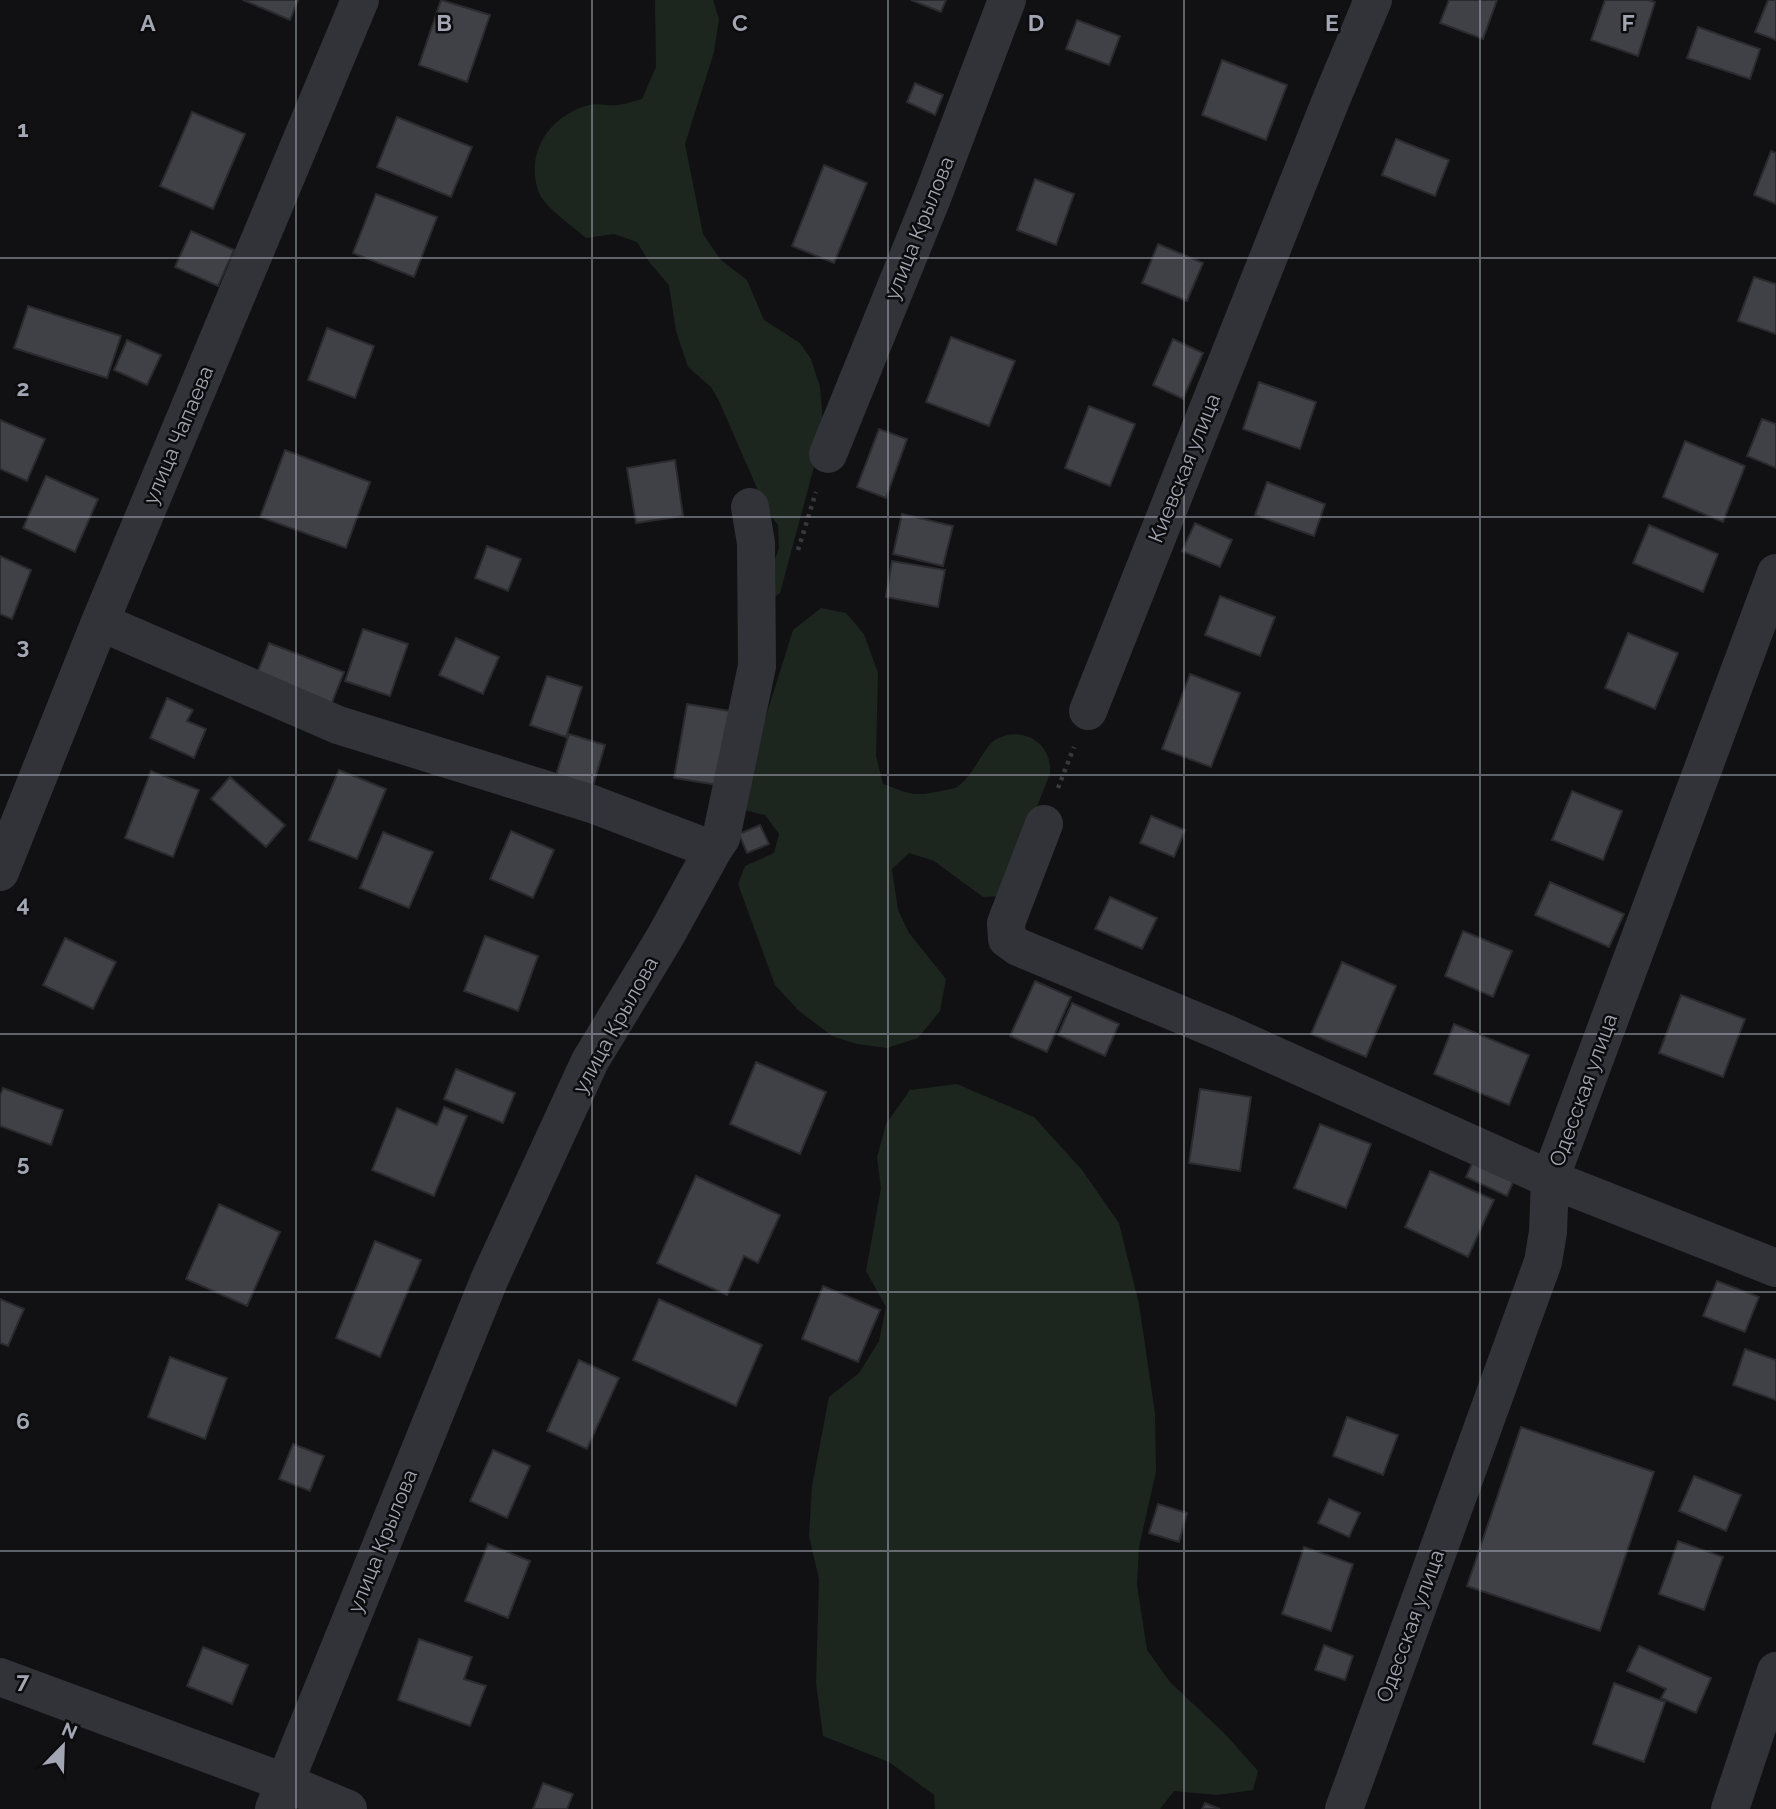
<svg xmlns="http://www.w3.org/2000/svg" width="1776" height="1809" viewBox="0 0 1776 1809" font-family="Raleway,sans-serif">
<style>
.green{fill:#1d251f}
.building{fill:#404146;stroke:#2b2b2f;stroke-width:2}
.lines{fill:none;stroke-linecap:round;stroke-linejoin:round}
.path{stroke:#38393f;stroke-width:4.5;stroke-dasharray:3.5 5;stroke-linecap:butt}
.minor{stroke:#323338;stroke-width:38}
.grid{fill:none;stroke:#a2a6b3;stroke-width:2;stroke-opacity:0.55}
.labels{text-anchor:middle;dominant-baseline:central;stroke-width:5;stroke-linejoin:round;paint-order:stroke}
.street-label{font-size:21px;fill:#a2a6b3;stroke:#0c0c0e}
.grid-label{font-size:23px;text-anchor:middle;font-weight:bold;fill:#a2a6b3;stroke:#0c0c0e;stroke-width:5;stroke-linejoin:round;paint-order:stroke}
</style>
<rect width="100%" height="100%" fill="#111113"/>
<path class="green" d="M655,0H713L719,19L714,52L685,144L703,234L721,260L747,280L764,320L800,343L811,359L820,387L823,422L820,445L780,593L775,597L768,580L779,548L778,525L767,511L719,401L711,387L688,367L676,331L669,285L650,263L637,242L614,234L586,238C573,227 545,207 539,193C524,153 550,115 589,105C597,103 607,106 616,105C624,105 634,101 642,99L656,67Z
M821,608L846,613L864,634L878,673L876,756L883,784C911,794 912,797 941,791C946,790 953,789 957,787C973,777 983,748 995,740C1021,724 1053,743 1050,773L1003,896L983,897L934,861L909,853L892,869L898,910L909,933L946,979L940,1011L918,1038L887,1048L857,1044L832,1036L798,1010L775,985L738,884L745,866L774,853L779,834L765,815L740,809L744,786L793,630Z
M957,1084L1034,1117L1082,1170L1119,1223L1139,1304L1155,1413L1156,1472L1139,1547L1137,1585L1147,1650L1170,1682L1225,1734L1258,1771L1253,1790L1217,1795L1174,1791L1160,1809H935L934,1795L889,1762L823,1736L816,1683L819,1579L809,1536L812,1486L829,1397L859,1373L879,1341L886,1307L866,1271L881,1188L877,1157L886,1124L910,1090Z"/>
<path class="building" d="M243,0H298L290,20Z
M441,0L490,15L467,82L419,65Z
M911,0H946L941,12Z
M1449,0H1497L1483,39L1440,23Z
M1605,0H1648L1655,2L1638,56L1591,40Z
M1768,0H1776V40L1755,32Z
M1077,20L1120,36L1109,65L1066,49Z
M1698,27L1760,49L1750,79L1687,58Z
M1222,60L1287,85L1266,140L1202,115Z
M915,83L943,95L935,115L907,102Z
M192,112L245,134L213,209L160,186Z
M397,117L472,147L451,197L377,167Z
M1396,139L1449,160L1435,196L1382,175Z
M1771,151L1776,153V204L1754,195Z
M824,165L867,183L834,263L792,246Z
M1035,179L1074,194L1056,245L1017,230Z
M376,194L437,217L414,277L353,253Z
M191,231L234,250L218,286L175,267Z
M1158,244L1203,263L1187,301L1142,283Z
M1754,277L1776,284V334L1738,321Z
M28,306L121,336L107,378L14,348Z
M327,328L374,346L355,398L308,380Z
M951,337L1015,361L989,426L926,402Z
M1173,339L1203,353L1183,399L1153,385Z
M127,340L161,355L147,385L114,370Z
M1259,382L1316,402L1300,449L1243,429Z
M1089,406L1135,424L1110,486L1065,468Z
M1762,419L1776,424V468L1747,456Z
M0,420L45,439L27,481L0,469Z
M879,429L907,439L886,498L857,487Z
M1685,441L1745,466L1723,522L1663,497Z
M285,450L370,482L346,548L260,517Z
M675,460L683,516L636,523L627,468Z
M46,476L98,499L75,552L23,528Z
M1267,482L1325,504L1314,536L1255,515Z
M902,514L953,526L943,566L893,554Z
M1195,523L1232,540L1220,567L1182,551Z
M1649,525L1718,554L1703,592L1633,563Z
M487,546L521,559L508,591L475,578Z
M0,556L31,570L12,619L0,614Z
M892,561L945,570L938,607L886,597Z
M1220,596L1275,617L1260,656L1205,635Z
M363,629L408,644L390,696L345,681Z
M1628,633L1678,653L1655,709L1605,688Z
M456,638L499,657L483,694L439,675Z
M269,643L344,672L329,710L254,681Z
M1190,674L1240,693L1211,767L1162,749Z
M547,676L582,687L566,737L530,725Z
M167,698L193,710L187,721L206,729L194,758L150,738Z
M687,704L730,711L718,785L674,778Z
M569,734L605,745L593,786L556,775Z
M339,770L386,789L357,859L309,840Z
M151,771L199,790L173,857L125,838Z
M230,777L285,825L266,847L211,799Z
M1572,791L1622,811L1603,860L1552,840Z
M1151,816L1185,830L1174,857L1140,843Z
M760,825L769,844L747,853L739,834Z
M511,831L554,850L533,898L490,879Z
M383,832L433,852L409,908L360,888Z
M1550,882L1624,914L1609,947L1535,915Z
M1110,897L1157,918L1142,949L1095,929Z
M1463,931L1512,951L1493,997L1445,976Z
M485,936L538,956L518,1011L464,991Z
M65,938L116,962L93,1009L43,985Z
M1342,962L1396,986L1366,1057L1311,1034Z
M1035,981L1071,997L1047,1052L1010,1036Z
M1681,995L1745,1019L1723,1077L1659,1053Z
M1072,1003L1119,1024L1105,1056L1058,1035Z
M1454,1024L1529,1055L1509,1105L1434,1074Z
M756,1062L826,1092L800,1154L730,1124Z
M456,1069L515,1093L503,1123L444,1099Z
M3,1088L63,1110L51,1145L0,1126V1096Z
M1200,1089L1251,1097L1240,1171L1189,1163Z
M444,1107L467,1116L434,1196L372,1170L397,1108L437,1125Z
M1320,1124L1371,1144L1346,1208L1294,1188Z
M1474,1159L1515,1178L1507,1196L1466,1177Z
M1430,1171L1494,1200L1468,1257L1405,1227Z
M696,1176L780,1215L758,1263L744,1256L727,1295L657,1263Z
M219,1204L280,1232L247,1306L186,1279Z
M375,1241L421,1260L380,1357L336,1338Z
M1717,1281L1759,1297L1745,1332L1703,1316Z
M823,1286L880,1310L858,1362L802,1339Z
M0,1299L24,1309L8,1346L0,1343Z
M659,1299L762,1345L736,1406L633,1360Z
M1745,1349L1776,1360V1400L1733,1385Z
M170,1357L227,1378L205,1439L148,1417Z
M579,1360L619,1378L587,1449L547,1431Z
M1347,1417L1398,1435L1383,1475L1333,1456Z
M1521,1427L1654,1472L1600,1631L1467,1586Z
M293,1444L324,1456L310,1491L279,1479Z
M493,1450L530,1466L507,1518L470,1501Z
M1694,1476L1741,1495L1726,1531L1679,1511Z
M1329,1499L1360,1513L1349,1537L1318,1523Z
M1158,1504L1187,1513L1179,1542L1149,1533Z
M1678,1541L1723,1557L1704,1610L1659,1594Z
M488,1544L530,1561L508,1618L465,1601Z
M1304,1547L1353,1564L1331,1631L1282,1614Z
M419,1639L472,1657L464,1679L486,1686L470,1726L398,1700Z
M1324,1645L1353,1656L1345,1680L1315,1670Z
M1639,1646L1711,1678L1696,1713L1661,1698L1666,1689L1627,1671Z
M203,1647L248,1665L232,1704L187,1686Z
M1614,1683L1665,1702L1644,1762L1593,1744Z
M543,1783L573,1794L567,1809H533Z
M1205,1803L1220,1809H1202Z"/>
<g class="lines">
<path class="path" d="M798,550L816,492
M1058,788L1074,747"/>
<path class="minor" d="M828,454L932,198L1007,0
M100,622L338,725L592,804L713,850L665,937L590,1061L490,1278L274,1809
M1088,711L1331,100L1373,0
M1044,824L1006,923L1007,939L1018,947L1225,1033L1550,1179L1776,1268
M713,850L721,838L757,666L756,543L750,507
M0,872L100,622L360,0
M0,1677L284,1782L348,1809
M1344,1809L1543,1262L1548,1232L1550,1179L1776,573
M1730,1809L1776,1671"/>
</g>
<path class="grid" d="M296,0V1809M592,0V1809M888,0V1809M1184,0V1809M1480,0V1809M0,258H1776M0,517H1776M0,775H1776M0,1034H1776M0,1292H1776M0,1551H1776"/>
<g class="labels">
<g class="street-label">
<text transform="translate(919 228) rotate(-68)">улица Крылова</text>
<text transform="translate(178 435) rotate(-67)">улица Чапаева</text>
<text transform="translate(1184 468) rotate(-68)">Киевская улица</text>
<text transform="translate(615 1025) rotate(-61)">улица Крылова</text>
<text transform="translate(1583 1090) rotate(-70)">Одесская улица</text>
<text transform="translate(382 1541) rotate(-68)">улица Крылова</text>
<text transform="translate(1410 1626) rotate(-70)">Одесская улица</text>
</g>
</g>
<g class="grid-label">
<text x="148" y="31">A</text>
<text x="444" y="31">B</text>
<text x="740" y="31">C</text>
<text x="1036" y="31">D</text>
<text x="1332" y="31">E</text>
<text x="1628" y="31">F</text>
<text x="23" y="137">1</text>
<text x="23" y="396">2</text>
<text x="23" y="654">3</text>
<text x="23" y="912">4</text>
<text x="23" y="1171">5</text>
<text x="23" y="1429">6</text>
<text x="23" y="1688">7</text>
</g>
<g transform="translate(63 1746) rotate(23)" stroke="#0c0c0e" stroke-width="5" paint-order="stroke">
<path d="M0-5L12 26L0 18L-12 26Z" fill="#a2a6b3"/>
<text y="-10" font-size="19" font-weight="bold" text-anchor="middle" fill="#a2a6b3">N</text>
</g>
</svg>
